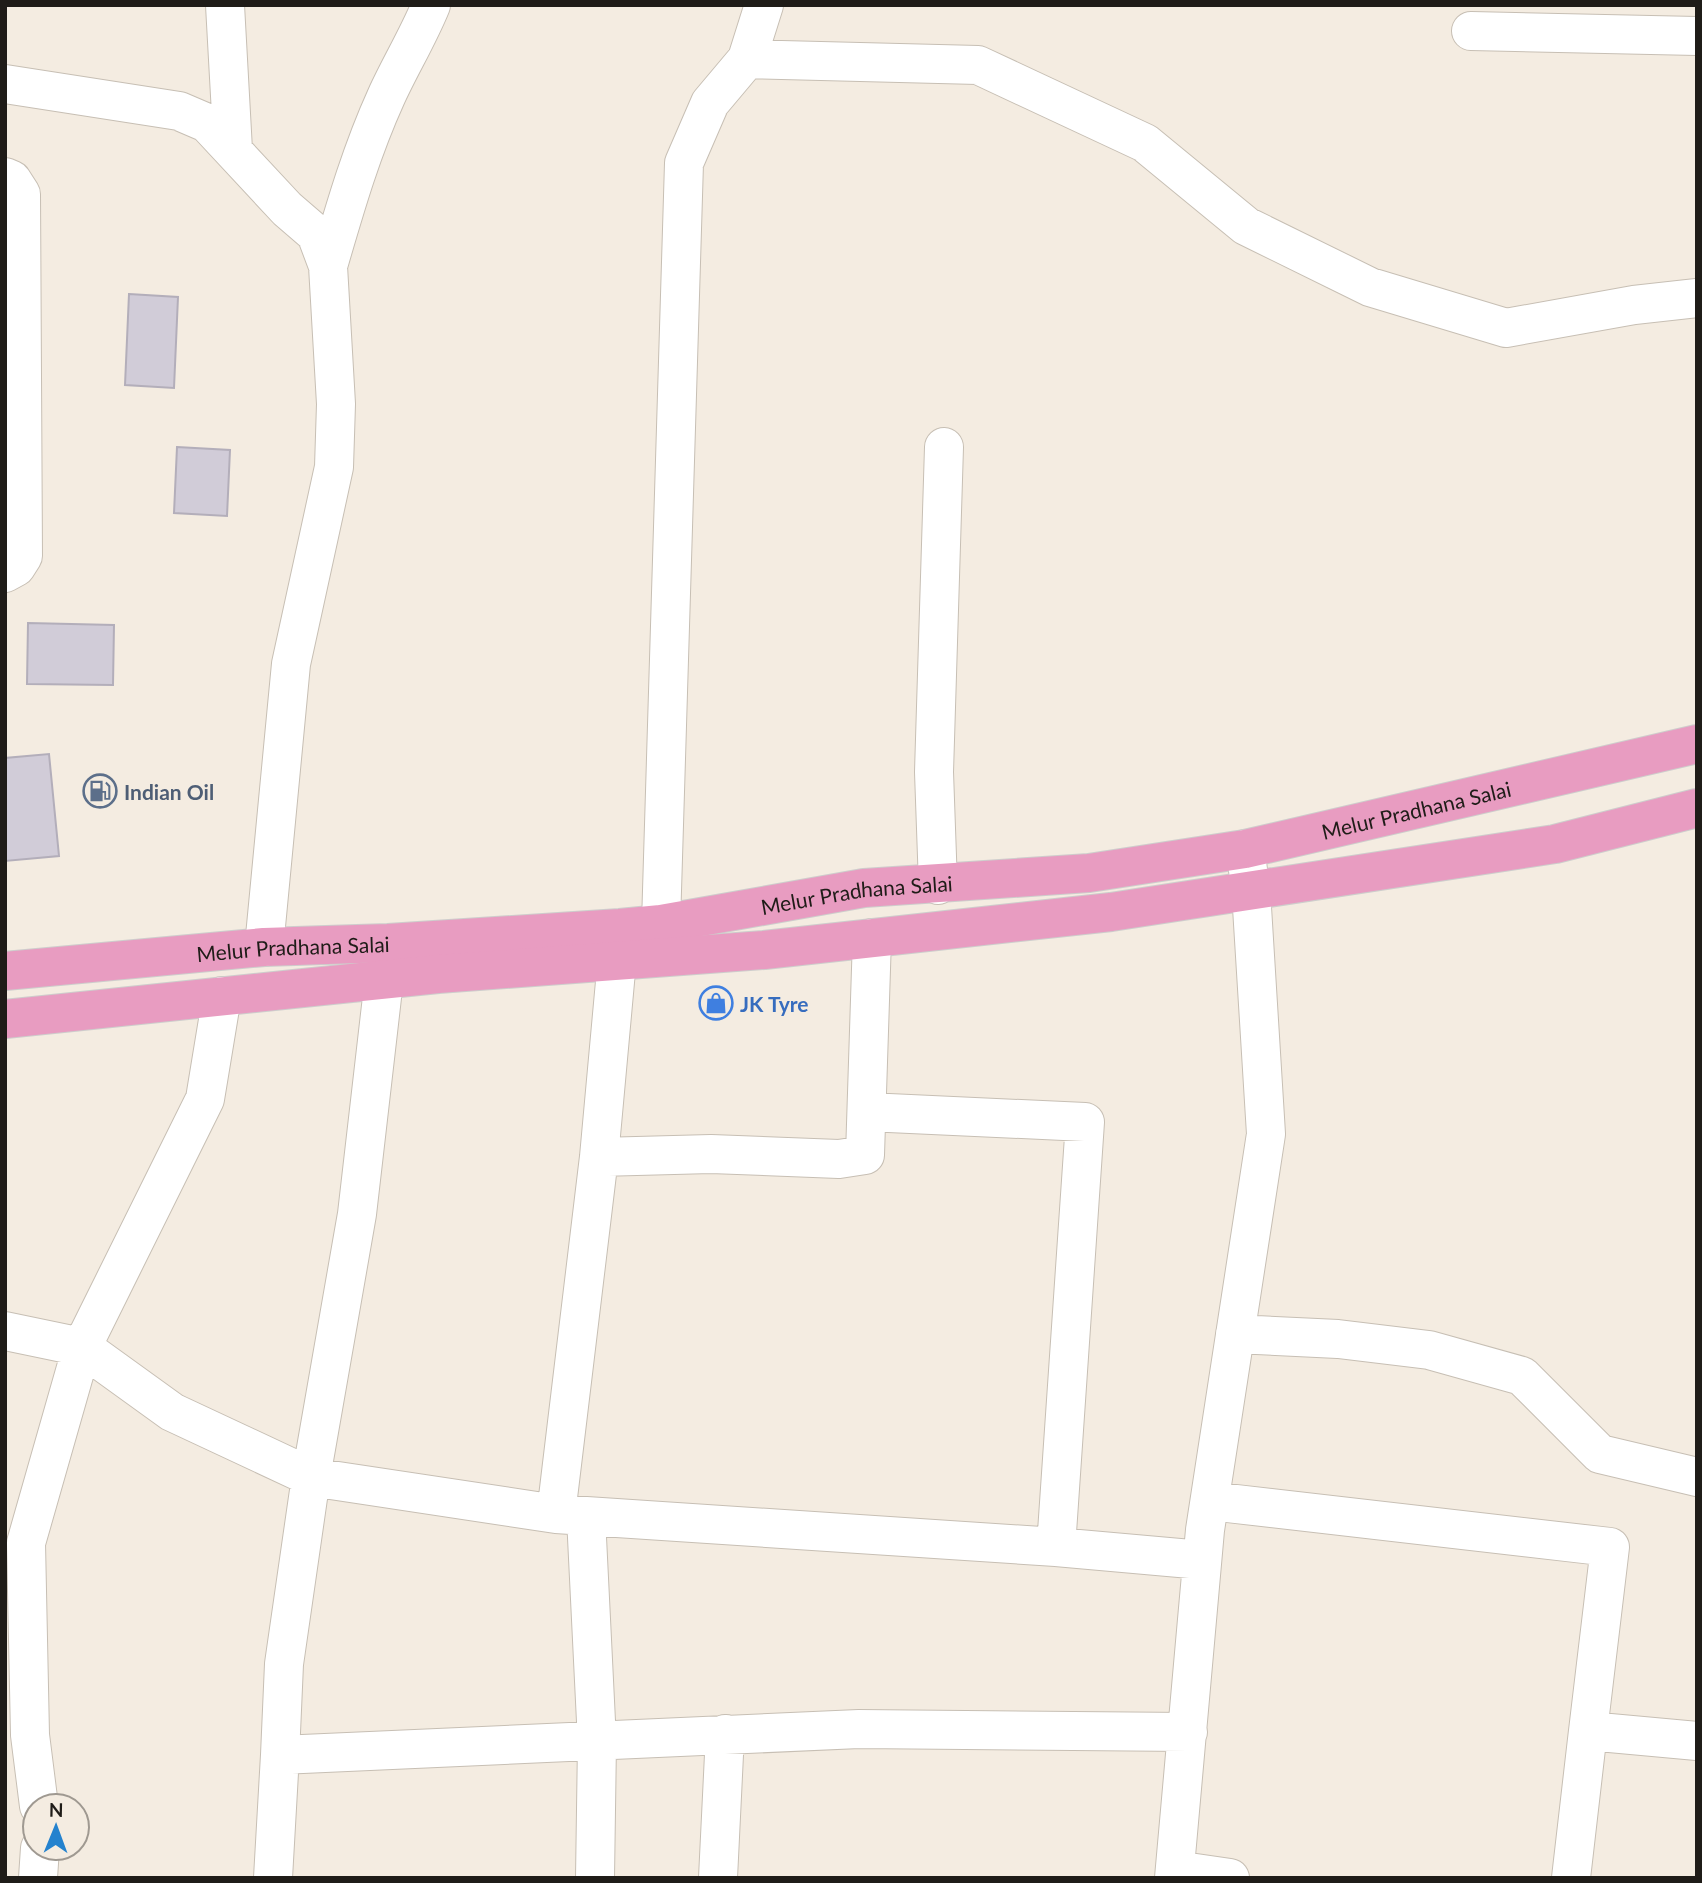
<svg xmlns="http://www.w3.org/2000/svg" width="1702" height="1883" viewBox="0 0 1702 1883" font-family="Lato,sans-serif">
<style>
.building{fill:#d1ccd8;stroke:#b3aeba;stroke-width:2}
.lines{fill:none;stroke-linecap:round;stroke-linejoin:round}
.minor-casing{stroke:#c7bfb4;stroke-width:40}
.major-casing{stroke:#cecdcc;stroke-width:40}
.minor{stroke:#fff;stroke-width:38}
.major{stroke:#e89cc1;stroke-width:38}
.labels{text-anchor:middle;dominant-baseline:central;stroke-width:5;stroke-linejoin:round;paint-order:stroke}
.service-label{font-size:21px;font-weight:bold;fill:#4e5e75;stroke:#f4ece1;text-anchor:start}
.street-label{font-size:21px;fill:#1f1c18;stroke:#f4ece1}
.shop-label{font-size:21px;font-weight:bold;fill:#366cbe;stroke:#f4ece1;text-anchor:start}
</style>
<rect width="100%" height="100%" fill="#f4ece1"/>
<path class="building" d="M129,294L178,297L174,388L125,385Z
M177,447L230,450L227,516L174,513Z
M28,623L114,625L113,685L27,684Z
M49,754L59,856L5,861V758Z"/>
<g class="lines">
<defs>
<path id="minor" d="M225,5L233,150
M1471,31L1697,36
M747,59L978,65L1145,143L1246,226L1370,287L1506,328L1634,305L1697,298
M5,84L179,111L207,123L287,209L316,234L328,266L336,404L334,467L291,664L264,947
M5,177L12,180L21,194L23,556L16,567L5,573
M328,266C345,208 361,152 386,97C400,66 418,37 431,5
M938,885L934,772L944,447
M661,924L684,163L710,103L747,59L764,5
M867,1112L1085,1122L1056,1547
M599,1157L711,1154L839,1159L865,1155L872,938
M5,1331L82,1347L205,1099L222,996
M1235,1334L1338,1339L1429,1350L1522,1376L1600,1454L1697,1477
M1210,1501L1610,1547L1588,1731L1697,1741
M556,1514L599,1157L617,960
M586,1517L597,1742L595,1878
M280,1755L284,1664L311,1477L357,1214L384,980
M39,1806L30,1735L26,1543L82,1347L172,1412L311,1477L556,1514L1056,1547L1202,1560
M1175,1870L1230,1878
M38,1878L40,1848
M273,1878L280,1755L859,1729L1188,1732
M718,1878L725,1734
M1174,1878L1205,1530L1266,1134L1251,891L1245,849
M1571,1878L1588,1731"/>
<g id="major">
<path id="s1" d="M5,971L264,947L388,943L620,928L661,924L864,888L1089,873L1245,849L1697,744"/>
<path d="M5,1019L438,974L764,950L1111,912L1555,844L1697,808"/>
</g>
</defs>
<use href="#minor" class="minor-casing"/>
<use href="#major" class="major-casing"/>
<use href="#minor" class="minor"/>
<use href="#major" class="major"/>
</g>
<defs>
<symbol id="fuel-ring" viewBox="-11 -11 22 22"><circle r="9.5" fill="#f4ece1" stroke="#5c6f8a" stroke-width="1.5"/><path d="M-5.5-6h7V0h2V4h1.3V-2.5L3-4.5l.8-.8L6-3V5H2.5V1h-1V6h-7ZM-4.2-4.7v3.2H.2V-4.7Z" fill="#5c6f8a"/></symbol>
<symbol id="shop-ring" viewBox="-11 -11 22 22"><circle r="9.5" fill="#f4ece1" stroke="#3f7fe0" stroke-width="1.5"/><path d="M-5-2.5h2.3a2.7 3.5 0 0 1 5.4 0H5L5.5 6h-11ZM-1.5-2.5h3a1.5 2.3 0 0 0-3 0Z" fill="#3f7fe0"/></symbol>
</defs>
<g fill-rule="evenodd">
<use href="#fuel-ring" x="81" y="772" width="38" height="38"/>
<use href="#shop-ring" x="697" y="984" width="38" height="38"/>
</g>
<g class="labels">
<g class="service-label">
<text x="124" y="791">Indian Oil</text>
</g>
<g class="street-label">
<text stroke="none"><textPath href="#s1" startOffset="1423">Melur Pradhana Salai</textPath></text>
<text stroke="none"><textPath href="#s1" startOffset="856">Melur Pradhana Salai</textPath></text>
<text stroke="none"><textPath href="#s1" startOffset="289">Melur Pradhana Salai</textPath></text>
</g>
<g class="shop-label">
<text x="740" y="1003">JK Tyre</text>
</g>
</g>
<rect width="1702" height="1883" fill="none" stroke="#1f1c18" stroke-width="14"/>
<g transform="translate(56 1827) rotate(1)"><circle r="33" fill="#f4ece1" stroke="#9f9991" stroke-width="2"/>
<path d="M0-5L12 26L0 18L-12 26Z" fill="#2482ce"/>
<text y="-10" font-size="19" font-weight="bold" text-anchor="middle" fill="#1f1c18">N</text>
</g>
</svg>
